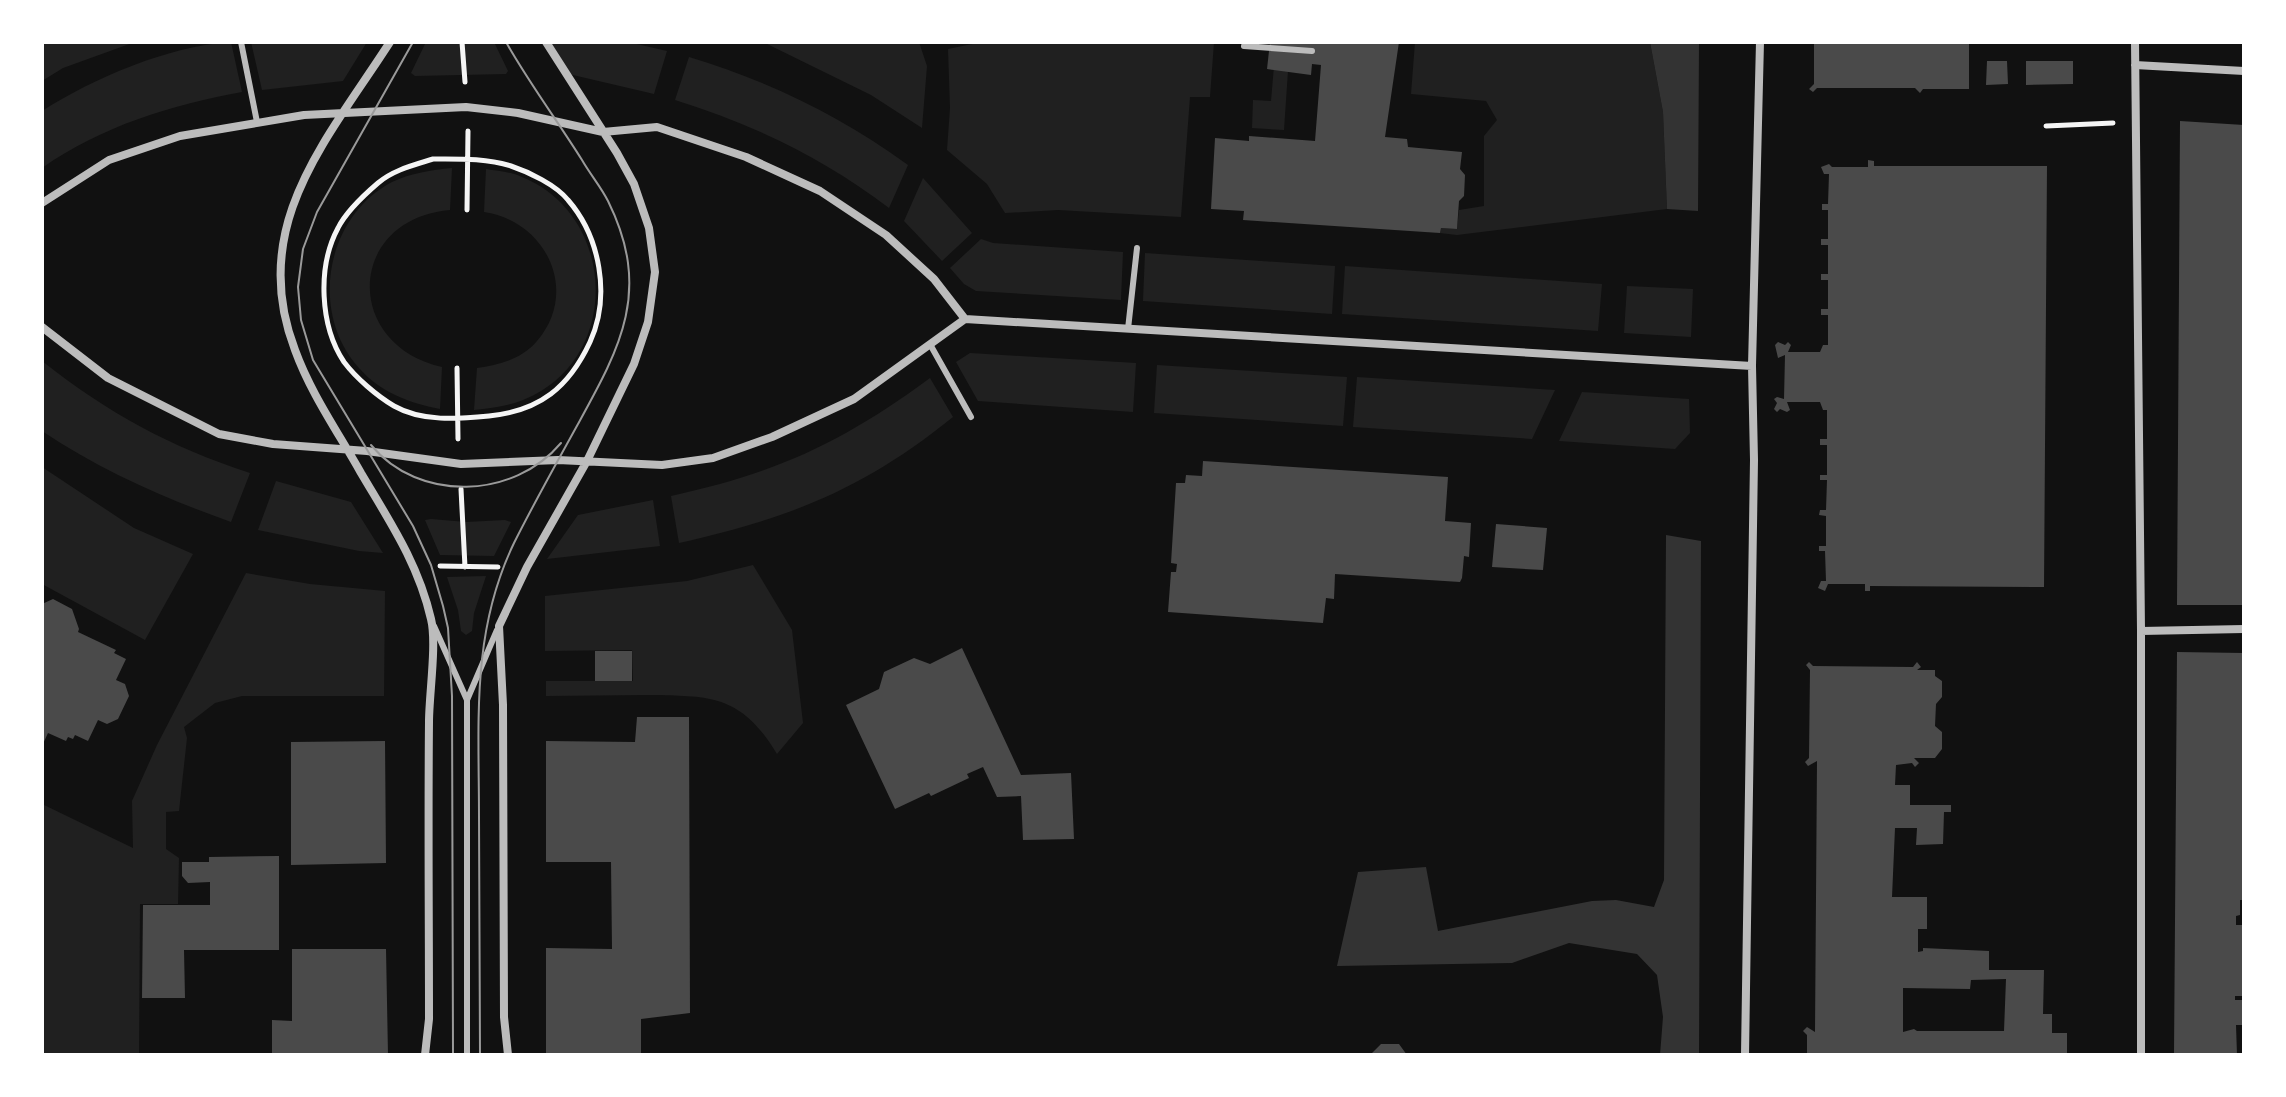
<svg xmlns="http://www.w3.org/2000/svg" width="2286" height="1097" viewBox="0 0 2286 1097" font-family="Raleway,sans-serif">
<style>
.green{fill:#202020}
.water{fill:#333}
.building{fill:#4a4a4a;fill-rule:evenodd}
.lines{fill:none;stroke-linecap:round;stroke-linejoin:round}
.path{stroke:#f5f5f5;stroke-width:5}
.service{stroke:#bcbcbc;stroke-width:6}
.minor{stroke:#bcbcbc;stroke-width:8}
.tram{stroke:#9a9a9a;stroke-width:2}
</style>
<rect width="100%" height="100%" fill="#111"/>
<path class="green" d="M42,42H135L63,68L42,81Z
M231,42L242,92C171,105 102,126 42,168V111C94,78 168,46 231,42Z
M251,42H367L343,81L262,90Z
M426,42H494L508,71L506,74L415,76L411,73Z
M550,42H628L667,51L654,94L573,75L568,72Z
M763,42H919L927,66L922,128L871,95Z
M982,42H1214L1210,97H1190L1181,217L1058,210L1005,213L987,184L947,150L950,108L948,49Z
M1415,42H1650L1663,112L1667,209L1457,235L1440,233L1441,228L1457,229L1459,210L1484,206V136L1497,120L1486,101L1411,94Z
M1275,54L1289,56L1284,130L1252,128L1253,100L1271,101Z
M689,57C769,81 841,116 908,165L889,208C825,159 753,124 675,100Z
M452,168L450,210C347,219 342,344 442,367L440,409C409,403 380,392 359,368C309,313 325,217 392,182C411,173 431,170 452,168Z
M486,169C498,171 511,172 522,177C614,214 622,350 534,395C515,405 495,408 474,410L477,368C499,365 522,359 537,341C580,291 546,221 484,212Z
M923,178L972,233L942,261L904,221Z
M981,239L993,243L1123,252L1121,300L976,291L964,284L950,268Z
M1145,253L1335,266L1332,314L1143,301Z
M1345,266L1602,284L1598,331L1342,314Z
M1627,286L1693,289L1691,337L1624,333Z
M970,353L1136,363L1133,412L978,401L956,362Z
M42,361C108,413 170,447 250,473L231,522C164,498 102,471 42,431Z
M1157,365L1347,377L1343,426L1154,413Z
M1357,377L1555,390L1532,439L1353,427Z
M930,378L953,417C864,489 790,518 679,543L671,496C777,473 843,442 930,378Z
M1582,392L1689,399L1690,433L1675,449L1559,441Z
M42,467L134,528L193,554L145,640L42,584Z
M276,481L351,502L383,553L359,551L258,530Z
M653,500L660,546L547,559L578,515Z
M431,519L466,522L505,520L511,522L494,556L440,555L425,520Z
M753,565L792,630L803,723L777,754C741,694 710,696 646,695C612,695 579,696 546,696V681H633L632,650L545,651V596L687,581Z
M246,573L310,584L385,591L384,696H242L215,703L184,727L187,738L179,811L166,812V849L179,858L178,904H140L139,1055H42V804L133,848L132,801L157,745Z
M486,576L474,613L472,631L466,635L461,631L458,610L447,577Z"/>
<path class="water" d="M1650,42H1699L1698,211L1667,209L1663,112Z
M1666,535L1701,541L1699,1055H1660L1663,1017L1657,975L1637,954L1569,943L1512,963L1337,966L1358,872L1426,867L1438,931L1592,901L1616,900L1654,907L1664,880Z"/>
<path class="building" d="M1270,42H1399L1385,137L1407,139L1408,147L1462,152L1460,169L1465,175L1464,196L1459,201L1457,229L1441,228L1440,233L1243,220L1244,211L1211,209L1215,138L1249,141V136L1315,141L1321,65L1312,64L1311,75L1267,69Z
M1814,42H1969V89H1923L1920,93L1915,88H1817L1813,92L1809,89L1814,84Z
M1987,61H2007L2008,84L1986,85Z
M2026,61H2073V84L2026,85Z
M2180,121L2244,125V605H2177Z
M1868,160L1874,161V166H2047L2044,587L1870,586V591H1865V584H1828L1825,591L1818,588L1821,581H1826L1825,551H1819V546H1826V516L1819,515L1820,510H1826L1827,480H1820V475H1827V445H1820V439H1827V410H1823L1820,402H1787L1790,410L1787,412L1780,409L1777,412L1774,409L1777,403L1774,399L1777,397L1784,399L1785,355L1778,358L1775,345L1778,342L1785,345L1788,342L1791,345L1788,352H1820L1823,345H1828V315H1821V309H1828V280H1821V274H1828V245H1821V239H1828V210H1822V204H1828L1829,174H1824L1821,167L1829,164L1832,167H1868Z
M1203,461L1448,477L1445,521L1471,523L1469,557L1464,556L1462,578L1460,582L1335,574L1334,599L1326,598L1323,623L1168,612L1171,572H1176L1177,564L1171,563L1176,483H1185L1186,475L1202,476Z
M1496,524L1547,528L1543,570L1492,567Z
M53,599L72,609L79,629L78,632L116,650L114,653L126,659L116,680L125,684L129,696L118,719L107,724L98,720L88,741L75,735L73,739L68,737L66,741L48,733L42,746V604Z
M962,648L1021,775L1071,773L1074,839L1023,840L1021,796L997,797L983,767L967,774L969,778L931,796L929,793L895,809L846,705L879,689L884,672L914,658L930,664Z
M595,651H632V681H595Z
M2177,652L2244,653V900H2240V915L2236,916V925H2244V996H2235V1000H2244V1025H2236L2237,1055H2174Z
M1809,662L1813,666L1913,667L1917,662L1921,667L1917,670H1935V676L1942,681V697L1936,704L1935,726L1942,732V749L1935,758H1914L1919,763L1915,767L1912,763L1896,765L1895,785H1910V805H1951V812H1944L1943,844L1916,845L1917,828H1895L1892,897H1927V929H1918V952L1923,951V948L1989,951V970H2044L2043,1014H2052V1033H2067V1055H1807V1035L1803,1031L1807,1027L1815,1032L1817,761L1808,766L1805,762L1809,758L1810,670L1806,665ZM2006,979L2004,1031H1917L1914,1029L1903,1032V988L1970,989L1971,980Z
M637,717H689L690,1013L641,1019V1055H546V948L612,949L611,862H546V741L635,742Z
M385,741L386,863L291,865V742Z
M279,856V950H184L185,998H142L143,905H210V882L188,883L182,876V862H209V857Z
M292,949H386L388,1055H272V1020L292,1021Z
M1381,1044H1399L1407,1055H1370Z"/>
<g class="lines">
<path class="path" d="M462,42L465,82
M2046,126L2113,123
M433,159C459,159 486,158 511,166C529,172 556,185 568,200C600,237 611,296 590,342C569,387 540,411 489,416C458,419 422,422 394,406C377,396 356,378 344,362C320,326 317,267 338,228C346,212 364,195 378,183C393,170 414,165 433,159Z
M467,210L468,131
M457,368L458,439
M461,489L465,567
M440,566L498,567"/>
<path class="service" d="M241,42L257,122
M1244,46L1312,51
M1128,329L1137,248
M931,346L971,417
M434,626L467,700V1055
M467,700L497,630"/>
<path class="minor" d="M390,42C327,140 247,226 295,350C311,394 338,432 361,473C390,522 418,563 431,619C437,643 429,695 429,722C428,821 429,920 429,1019L425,1055
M2135,42L2141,631V1055
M2135,65L2244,71
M42,203L109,160L180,136L304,115L466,107L518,113L603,132L657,127L746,157L820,191L886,235L934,279L965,319L854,399L772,437L713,458L662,465L558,460L461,464L367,451L273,444L219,434L108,378L42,327
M965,319L1752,366
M2141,631L2244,629
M508,1055L504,1017L503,705L499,626L527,567L587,461L634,364L648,322L655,272L649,228L634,184L617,153L546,42
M1745,1055L1754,460L1752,366L1760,42"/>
<path class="tram" d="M413,42L317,212L303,249L298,287L301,320L313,360L413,526L431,565L443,606L448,628L452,696L453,1055
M371,445C419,503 514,499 561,443
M480,1055C480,976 479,897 479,817C479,721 471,632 514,543C534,503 556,464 578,424C621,346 652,290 608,201C601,187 590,174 582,160C557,120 529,83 506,42"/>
</g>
<rect width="2286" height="1097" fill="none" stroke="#ffffff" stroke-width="88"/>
</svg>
